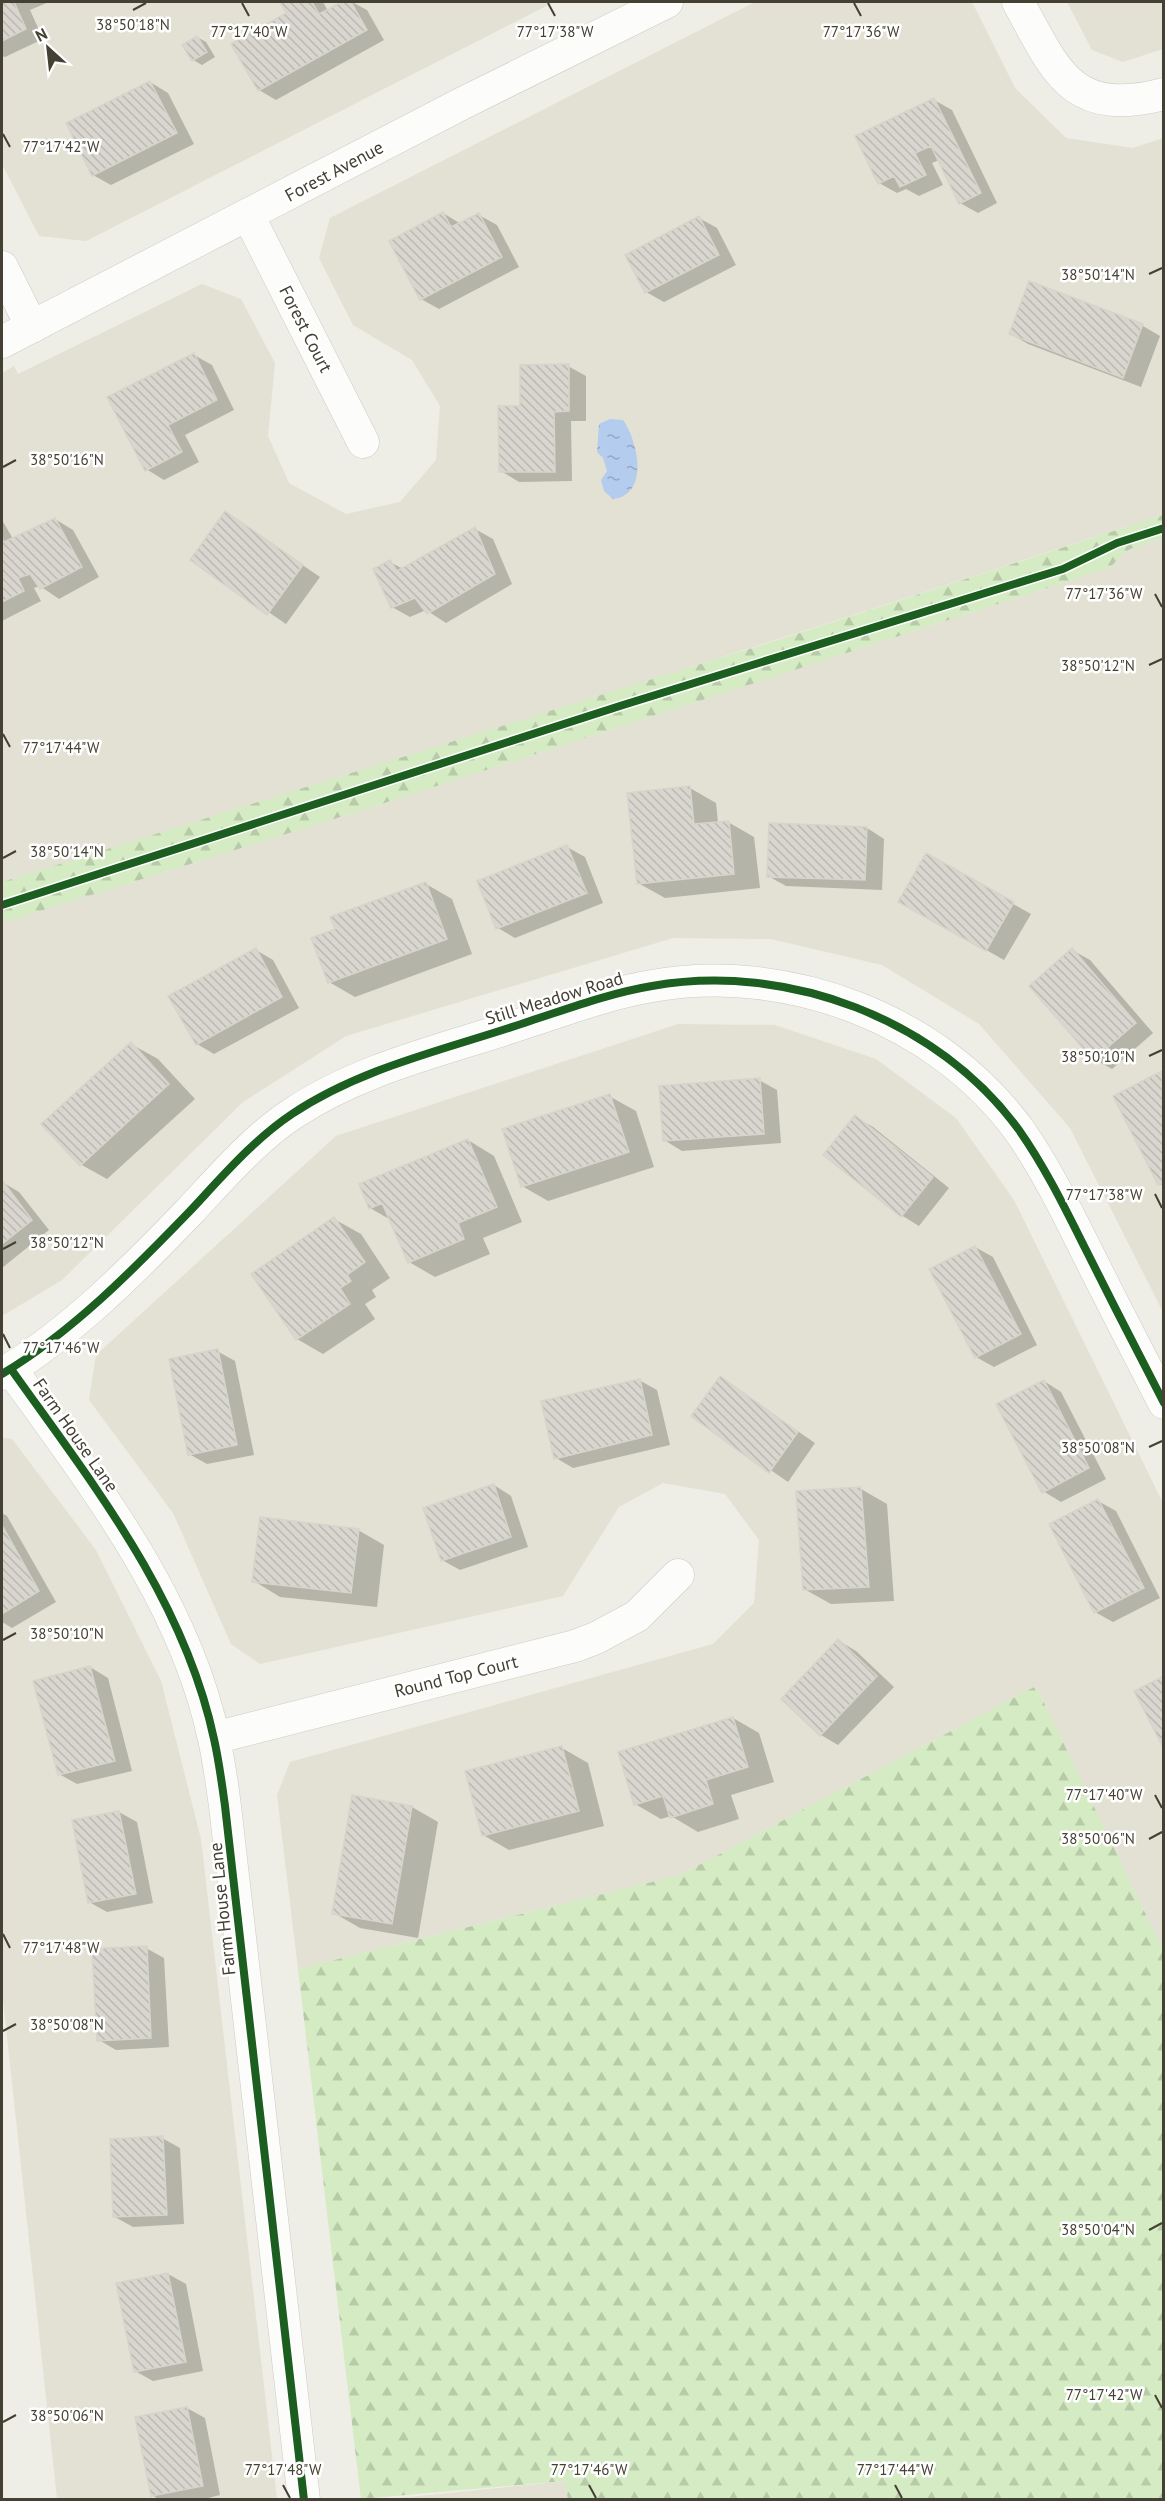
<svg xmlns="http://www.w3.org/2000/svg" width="1165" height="2501" viewBox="0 0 1165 2501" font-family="'PT Sans',sans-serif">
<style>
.residential{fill:#e3e1d3}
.forest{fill:url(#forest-firs)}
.water{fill:url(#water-ripples)}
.shadow{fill:#0003}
.building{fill:url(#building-back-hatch);stroke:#d6d4cc;stroke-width:1.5}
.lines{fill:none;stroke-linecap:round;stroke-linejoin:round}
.street-casing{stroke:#cccbc4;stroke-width:33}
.street{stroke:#fcfcfb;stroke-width:32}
.cycleway-casing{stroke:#fff;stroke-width:11}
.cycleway{stroke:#1b5e20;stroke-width:8}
.ticks{fill:none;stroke:#444033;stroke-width:2}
.labels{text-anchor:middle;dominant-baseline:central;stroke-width:5;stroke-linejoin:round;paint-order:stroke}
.street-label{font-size:18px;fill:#444033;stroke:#fff}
.ticks-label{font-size:15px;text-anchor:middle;fill:#444033;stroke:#fff;stroke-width:5;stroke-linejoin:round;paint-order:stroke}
</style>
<defs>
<pattern id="forest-firs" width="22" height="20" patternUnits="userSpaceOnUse" patternTransform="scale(1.5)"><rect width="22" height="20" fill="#d5ebc4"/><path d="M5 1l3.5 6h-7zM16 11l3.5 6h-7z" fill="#b8cba9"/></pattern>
<pattern id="water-ripples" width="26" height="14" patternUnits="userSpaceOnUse" patternTransform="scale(1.5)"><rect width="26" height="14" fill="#b4ccee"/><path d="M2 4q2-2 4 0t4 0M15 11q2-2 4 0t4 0" fill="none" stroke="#94a7c1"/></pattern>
<pattern id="building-back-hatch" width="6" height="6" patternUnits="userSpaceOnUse" patternTransform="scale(1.5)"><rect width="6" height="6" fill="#d8d6ce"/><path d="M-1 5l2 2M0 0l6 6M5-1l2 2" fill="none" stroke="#bbb9b1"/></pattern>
</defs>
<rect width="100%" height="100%" fill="#eeede6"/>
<path class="residential" d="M2,2H554L86,241L39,236L2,164Z
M755,2H972L1015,88L1066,138L1133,148L1163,138V515L2,889V373L14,366L18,374L202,284L241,299L275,363L268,436L289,483L346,514L400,502L436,460L440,406L412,360L353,325L319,258L330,218Z
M1067,2H1163V49L1123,62L1092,50Z
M1163,538V1312L1070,1128L979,1024L882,965L771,939L673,938L346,1036L243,1102L62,1280L2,1316V923L363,810L1109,568L1130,549Z
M678,1024L775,1025L876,1059L956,1118L1014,1200L1163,1503V1950L1036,1686L680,1875L298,1969L277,1795L290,1762L713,1644L754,1603L759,1540L725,1494L663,1483L619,1507L563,1596L260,1664L231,1644L173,1513L89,1400L96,1355L336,1136Z
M2,1438L12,1439L96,1550L161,1681L201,1839L277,2499H57L2,1990Z
M566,2481L568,2499L381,2500Z"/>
<path class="forest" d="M1163,515V538L1130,549L1109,568L363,810L2,923V882L768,643Z
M1036,1686L1163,1950V2499L568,2500L565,2481L361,2499L298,1969L680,1875Z"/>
<path class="water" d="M610,419L623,420C638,441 650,495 613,499L604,491L601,480L607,471L603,458L597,452L599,424Z"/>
<path class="shadow" d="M2,2H49L30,10L43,39L5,57L2,56Z
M282,2H323L328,11L345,2H352L367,10L384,40L276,100L259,90L288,13Z
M197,37L206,42L215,57L202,65L193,60Z
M150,82L168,93L194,144L111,185L93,175Z
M934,100L952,110L997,203L978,213L960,203L939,160L932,163L943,185L919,196L906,189L897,193L879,183Z
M443,213L461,224L479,215L497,225L519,267L439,309L421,299Z
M699,218L717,228L736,265L664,302L646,292Z
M1030,283L1143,326L1160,336L1141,387L1028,344L1011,334Z
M194,355L212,365L234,410L185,435L199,462L164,480L146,469Z
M568,366L586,376V421H571L572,481L519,482L501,471L522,407Z
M226,513L320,577L286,624L192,560Z
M55,519L73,530L99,577L59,599L40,586L34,588L41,601L2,621V520L13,539Z
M475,529L493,539L512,584L446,623L426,610L410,617L392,607L390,562L403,569Z
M690,788L716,803L718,823L728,822L754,837L760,888L665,898L638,883Z
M867,828L884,839L882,890L786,886L768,876Z
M567,847L585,857L603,903L515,938L498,928Z
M927,855L1031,914L1004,960L901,902Z
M426,884L452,899L472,954L355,997L329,982L337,930Z
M256,950L273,960L299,1008L214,1054L197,1044Z
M1072,950L1090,960L1153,1033L1112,1069L1094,1059Z
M131,1044L158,1059L195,1099L107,1179L80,1164Z
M1162,1072L1164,1073V1186L1160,1184L1115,1096Z
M759,1080L777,1090L781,1143L682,1151L664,1140Z
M609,1096L636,1111L654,1167L548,1201L522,1186Z
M855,1117L873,1127L949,1188L919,1226L901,1215Z
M468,1140L494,1156L522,1222L483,1238L490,1254L435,1277L409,1262L391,1220L370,1208Z
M2,1182L19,1192L49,1230L2,1268Z
M334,1219L361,1234L390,1278L372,1290L376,1297L365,1304L375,1319L323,1354L297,1339Z
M975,1247L993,1257L1037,1345L994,1367L976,1357Z
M217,1351L235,1361L254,1455L207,1464L189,1454Z
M720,1378L815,1443L788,1482L693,1416Z
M639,1380L657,1390L670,1445L573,1468L556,1458Z
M1044,1381L1061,1392L1106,1479L1061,1502L1043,1491Z
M494,1485L511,1496L528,1547L460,1570L442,1560Z
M861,1489L887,1504L894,1601L831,1604L804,1589Z
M1098,1501L1116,1511L1160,1598L1113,1622L1095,1612Z
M2,1513L7,1516L56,1602L12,1628L2,1622Z
M358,1530L384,1545L377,1607L280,1597L254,1581Z
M839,1641L856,1651L894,1687L838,1745L821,1735Z
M90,1667L108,1678L132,1771L77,1784L59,1774Z
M733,1718L759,1733L774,1782L731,1795L739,1819L698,1832L671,1816L661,1819L635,1804Z
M562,1748L588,1763L604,1826L509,1850L483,1835Z
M412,1807L438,1822L418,1938L360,1928L334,1913Z
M119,1812L137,1822L153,1903L107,1912L89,1902Z
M146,1948L164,1958L169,2047L116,2050L99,2040Z
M162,2138L180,2148L184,2224L133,2227L115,2217Z
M168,2274L186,2284L203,2371L153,2381L135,2371Z
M187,2408L205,2418L220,2495L200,2500H160L152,2495Z"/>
<path class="building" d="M2,2H14L26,29L2,41Z
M280,2H312L319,14L342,2H351L367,30L258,91L231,44L286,13Z
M197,36L207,52L192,61L182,45Z
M150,81L177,133L92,176L66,123Z
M934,98L981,193L959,204L931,146L915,153L926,175L900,187L894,176L878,184L855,136Z
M443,212L451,227L479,213L502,257L420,300L389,241Z
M699,216L719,255L645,293L625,255Z
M1029,281L1143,324L1123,378L1009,334Z
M194,353L217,400L168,425L182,452L145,471L107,397Z
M569,364V411L554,412L555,472H499L498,406H520V365Z
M225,511L303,565L267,615L190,560Z
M55,518L82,567L40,589L30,574L18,578L24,591L2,602V538L4,542Z
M475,527L495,574L427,614L415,598L391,608L373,569L390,560L397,571Z
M690,786L694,824L729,821L734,874L637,884L627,793Z
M769,823L867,827L865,880L767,877Z
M567,845L587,893L496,929L477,881Z
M926,853L1014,902L986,951L898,902Z
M426,882L447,939L328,983L311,938L335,929L330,917Z
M256,948L282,997L196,1045L168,996Z
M1072,948L1136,1023L1093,1060L1029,986Z
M131,1042L169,1084L80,1166L41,1124Z
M1162,1071L1164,1182L1158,1185L1113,1096Z
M760,1078L764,1134L663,1141L659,1086Z
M610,1094L629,1152L521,1187L502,1129Z
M855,1115L933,1177L901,1217L823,1155Z
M468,1139L497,1207L458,1223L464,1239L408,1263L382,1203L369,1209L359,1184Z
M2,1180L32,1220L2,1244Z
M334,1217L365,1262L347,1275L351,1281L340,1288L350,1304L296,1340L251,1274Z
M975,1246L1021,1334L975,1358L929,1269Z
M218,1349L237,1445L188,1455L169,1359Z
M720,1376L798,1432L769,1473L691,1416Z
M640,1379L652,1435L554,1459L541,1401Z
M1044,1380L1089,1468L1042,1493L996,1404Z
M494,1484L511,1537L441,1561L423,1508Z
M861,1487L869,1587L803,1590L796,1491Z
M1098,1499L1144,1588L1094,1613L1049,1524Z
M260,1517L359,1529L351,1593L252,1582Z
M2,1525L39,1591L2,1614Z
M838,1639L877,1676L820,1736L781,1699Z
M90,1666L115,1761L58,1775L33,1681Z
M1164,1676V1749L1134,1691Z
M733,1717L748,1767L706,1780L713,1804L670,1818L663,1796L634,1805L618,1752Z
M562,1746L579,1811L482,1836L465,1771Z
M352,1795L412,1806L392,1924L332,1914Z
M119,1811L136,1894L88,1903L72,1820Z
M147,1946L151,2038L97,2041L92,1949Z
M163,2136L167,2215L113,2217L110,2139Z
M168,2273L186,2362L134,2372L116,2283Z
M187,2407L203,2486L151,2496L135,2417Z"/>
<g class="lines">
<defs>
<path id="street" d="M1018,2C1056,71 1071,118 1164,94
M248,215L363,442
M2,267L32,327
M2,342L463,103L667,2
M11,1369C92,1483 184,1598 214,1739C219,1761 222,1784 225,1806L304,2500
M2,1374C72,1332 132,1271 189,1212C221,1178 253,1140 292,1114C364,1066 449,1049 530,1021C570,1008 610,993 652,986C787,962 938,1019 1019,1130C1045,1167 1065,1208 1085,1248C1111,1300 1137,1351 1164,1403
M214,1738L575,1646L596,1638L637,1616L678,1575"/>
</defs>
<use href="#street" class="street-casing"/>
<use href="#street" class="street"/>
<defs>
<path id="cycleway" d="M2,905L623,705L1063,569L1117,543L1164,528
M11,1369C92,1483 184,1598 214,1739C219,1761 222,1784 225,1806L304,2500
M2,1374C72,1332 132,1271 189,1212C221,1178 253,1140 292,1114C364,1066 449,1049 530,1021C570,1008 610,993 652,986C787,962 938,1019 1019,1130C1045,1167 1065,1208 1085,1248C1111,1300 1137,1351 1164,1403"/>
</defs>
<use href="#cycleway" class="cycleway-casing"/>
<use href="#cycleway" class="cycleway"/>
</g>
<path class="ticks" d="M242,3L249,16M548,3L555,16M854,3L861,16M133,10L146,3M3,134L10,147M1149,274L1162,268M3,467L16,460M1155,594L1162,607M1149,665L1162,659M3,734L10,747M3,858L16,851M1149,1056L1162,1050M1155,1194L1162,1208M3,1249L16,1242M3,1334L10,1348M1149,1447L1162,1441M3,1640L16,1633M1155,1795L1162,1808M1149,1839L1162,1832M3,1934L10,1948M3,2031L16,2024M1149,2230L1162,2223M1155,2395L1162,2408M3,2422L16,2415M283,2485L290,2498M589,2485L596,2498M895,2485L902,2498"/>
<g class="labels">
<g class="street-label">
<text transform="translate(334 171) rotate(-28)">Forest Avenue</text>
<text transform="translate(306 329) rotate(63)">Forest Court</text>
<text transform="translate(554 998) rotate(-17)">Still Meadow Road</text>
<text transform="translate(76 1435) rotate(55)">Farm House Lane</text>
<text transform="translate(456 1676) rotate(-14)">Round Top Court</text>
<text transform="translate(222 1909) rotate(-96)">Farm House Lane</text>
</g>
</g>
<g class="ticks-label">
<text x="133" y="30">38°50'18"N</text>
<text x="249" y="37">77°17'40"W</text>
<text x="555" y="37">77°17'38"W</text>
<text x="861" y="37">77°17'36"W</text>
<text x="61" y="152">77°17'42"W</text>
<text x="1098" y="280">38°50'14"N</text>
<text x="67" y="465">38°50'16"N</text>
<text x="1104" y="599">77°17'36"W</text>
<text x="1098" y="671">38°50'12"N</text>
<text x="61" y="753">77°17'44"W</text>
<text x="67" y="857">38°50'14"N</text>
<text x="1098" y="1062">38°50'10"N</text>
<text x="1104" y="1200">77°17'38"W</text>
<text x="67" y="1248">38°50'12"N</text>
<text x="61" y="1353">77°17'46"W</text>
<text x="1098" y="1453">38°50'08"N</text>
<text x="67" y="1639">38°50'10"N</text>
<text x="1104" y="1800">77°17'40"W</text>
<text x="1098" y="1844">38°50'06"N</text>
<text x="61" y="1953">77°17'48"W</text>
<text x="67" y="2030">38°50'08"N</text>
<text x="1098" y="2235">38°50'04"N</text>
<text x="1104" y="2400">77°17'42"W</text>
<text x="67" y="2421">38°50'06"N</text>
<text x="283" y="2475">77°17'48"W</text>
<text x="589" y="2475">77°17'46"W</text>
<text x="895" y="2475">77°17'44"W</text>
</g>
<rect width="1165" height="2501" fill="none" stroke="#444033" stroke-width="6"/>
<g transform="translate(48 48) rotate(333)" stroke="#ffffff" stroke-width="4.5" paint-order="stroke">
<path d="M0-4.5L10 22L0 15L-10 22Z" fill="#444033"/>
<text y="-9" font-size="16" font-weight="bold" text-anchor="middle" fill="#444033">N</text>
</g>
</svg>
